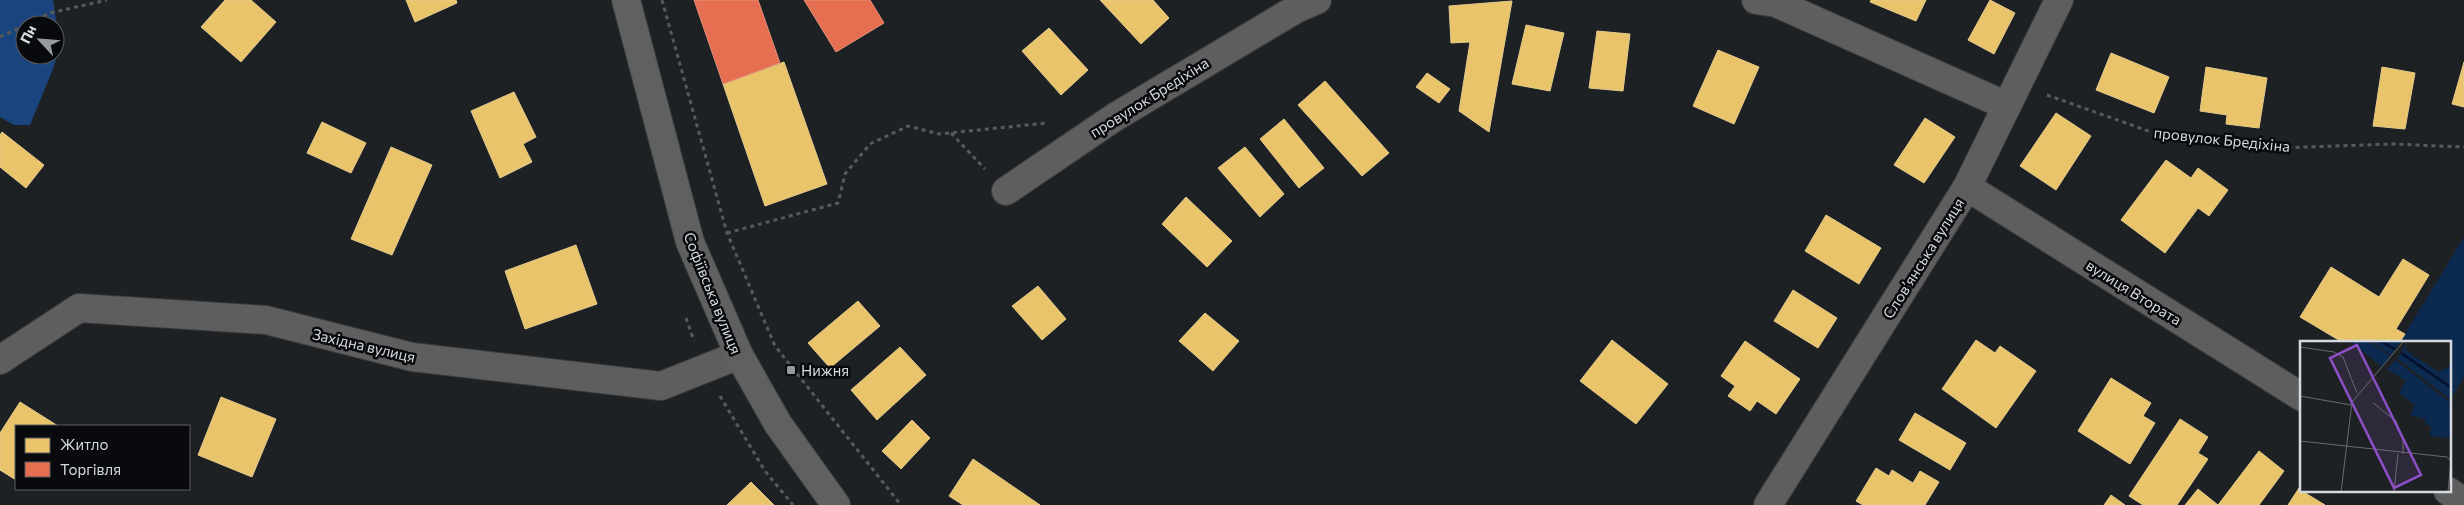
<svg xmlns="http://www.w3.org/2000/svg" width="2464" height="505" viewBox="0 0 2464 505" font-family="Commissioner,sans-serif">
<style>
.green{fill:#0c2a50}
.forest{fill:#1a447d;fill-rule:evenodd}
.homes{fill:#e9c46a;stroke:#e3ca8d}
.shops{fill:#e76f51;stroke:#e28f7b}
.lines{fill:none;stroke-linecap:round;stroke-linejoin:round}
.minor-casing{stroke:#393b3d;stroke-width:30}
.major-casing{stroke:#393b3d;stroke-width:30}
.path{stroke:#59595a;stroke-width:3;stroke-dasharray:4 4;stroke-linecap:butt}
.minor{stroke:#5f5e5e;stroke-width:28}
.major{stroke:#5f6060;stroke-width:28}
.poi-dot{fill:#96999d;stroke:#080a0d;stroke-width:2}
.labels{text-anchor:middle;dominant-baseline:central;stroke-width:5;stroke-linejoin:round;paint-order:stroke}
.street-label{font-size:15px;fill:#d6d9de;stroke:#080a0d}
.poi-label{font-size:15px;fill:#d6d9de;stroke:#080a0d;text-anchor:start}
.inset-river{fill:none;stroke:#030e2c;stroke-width:2.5}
.inset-road{fill:none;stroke:#686b6e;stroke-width:1}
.view{fill:#8d4fc5;fill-opacity:0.15;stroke:#8d4fc5;stroke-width:2.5}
.inset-edge{fill:none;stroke:#d6d9de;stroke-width:2.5}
</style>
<rect width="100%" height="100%" fill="#1e2124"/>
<path class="green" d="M2464,237V377L2450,400V342H2400Z"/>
<path class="forest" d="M0,0H53L60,46L53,69L30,125H14L0,117ZM25,25H55V55H25Z"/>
<path class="homes" d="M225,0H251L276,22L241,62L201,27Z
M406,0H456L457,3L415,22Z
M1100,0H1153L1169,18L1141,44Z
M1871,0H1926L1916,21L1870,2Z
M1990,0L2015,13L1994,54L1968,40Z
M1512,1L1489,132L1459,111L1470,42L1451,43L1449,6Z
M1526,25L1564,33L1550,91L1512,84Z
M1049,28L1088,70L1061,95L1022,51Z
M1597,31L1630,34L1623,91L1589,88Z
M1718,50L1759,67L1734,124L1693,106Z
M2111,53L2169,77L2154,113L2096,90Z
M784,62L827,184L765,206L723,84Z
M2464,62V107L2452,104Z
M2206,67L2267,78L2259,128L2226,124L2227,115L2200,111Z
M2382,67L2415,73L2405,129L2373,126Z
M1427,73L1450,89L1439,103L1416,87Z
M1325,81L1389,153L1362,176L1298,105Z
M514,92L536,137L523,144L532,162L500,178L471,111Z
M2056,113L2091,136L2056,190L2020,166Z
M1925,118L1955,137L1924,183L1894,165Z
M1284,119L1324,168L1299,188L1260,139Z
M322,122L366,143L351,173L307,153Z
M2,132L44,165L26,188L0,167V135Z
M391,147L432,165L392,255L351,239Z
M1245,147L1284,194L1260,217L1218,168Z
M2166,160L2191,178L2198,168L2228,190L2209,216L2198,208L2165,253L2121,220Z
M1186,197L1232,241L1207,267L1162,224Z
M1826,215L1881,248L1859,284L1805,251Z
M576,245L597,304L525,329L505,271Z
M2403,259L2429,275L2396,329L2405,334L2400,342H2342L2300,317L2331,267L2379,297Z
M1038,286L1066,319L1042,340L1012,306Z
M1793,290L1837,318L1818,348L1774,321Z
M858,301L880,326L830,368L808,343Z
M1205,313L1239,341L1213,371L1179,341Z
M1612,340L1668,384L1636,424L1580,381Z
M1976,340L1995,353L2000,346L2036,371L1996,428L1942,389Z
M1745,341L1800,379L1776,414L1757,401L1750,411L1728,396L1735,386L1721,376Z
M900,347L926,375L877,420L851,390Z
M2111,378L2151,403L2143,416L2155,423L2130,464L2078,431Z
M221,397L276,419L252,477L198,455Z
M20,402L58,426H16V480L0,470V433Z
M1915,413L1966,443L1950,470L1899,440Z
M2180,419L2208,437L2198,453L2208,459L2177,505H2143L2129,496Z
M912,420L930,438L901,469L882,451Z
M2259,451L2284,471L2259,505H2218Z
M973,459L1040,505H963L949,496Z
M1876,468L1889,476L1892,470L1913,483L1920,471L1939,482L1925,505H1863L1856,501Z
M751,482L774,505H727Z
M2299,488L2302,491L2325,505H2288Z
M2198,489L2218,505H2185Z
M2111,495L2125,505H2104Z"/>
<path class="shops" d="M694,0H758L780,63L723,84Z
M804,0H870L884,23L836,52Z"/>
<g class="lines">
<defs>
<path id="minor" d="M1756,0L1776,3L2007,106
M1967,187L2302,397
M1006,191L1115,117L1296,9L1317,0
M0,360L79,308L266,320L412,357L661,386L739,355
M2448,491L2464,502
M1768,505L1967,187L2059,0"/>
<path id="major" d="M626,0L690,242L739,355L778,424L836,505"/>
</defs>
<use href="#minor" class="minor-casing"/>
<use href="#major" class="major-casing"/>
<path class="path" d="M662,0L727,233L775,346L901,505
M0,37L50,13L107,0
M2047,95L2154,133L2278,148L2393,144L2464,147
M951,133L985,169
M727,233L838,203L845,174L870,144L908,126L939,134L1047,123
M686,318L694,341
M720,396L765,471L793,505"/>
<use href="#minor" class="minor"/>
<use href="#major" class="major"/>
</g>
<rect class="poi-dot" x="786" y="365" width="10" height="10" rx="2.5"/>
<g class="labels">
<g class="street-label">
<text transform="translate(1149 97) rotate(-32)">провулок Бредіхіна</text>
<text transform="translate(2222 139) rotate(6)">провулок Бредіхіна</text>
<text transform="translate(1923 258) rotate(-58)">Словʼянська вулиця</text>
<text transform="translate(2134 292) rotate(32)">вулиця Втората</text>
<text transform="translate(713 293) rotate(68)">Софіївська вулиця</text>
<text transform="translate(364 345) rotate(13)">Західна вулиця</text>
</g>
<g class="poi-label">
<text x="801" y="370">Нижня</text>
</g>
</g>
<g transform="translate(2300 341)">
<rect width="151" height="151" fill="#1e2124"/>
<path d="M50,0H68L90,15L82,26ZM70,0H101L91,14ZM106,2V8L112,14L139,31L151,24V59L98,18ZM95,19L151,62V97L130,95L131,85L125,83L126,78L110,74L115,64L99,52L106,40L87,28Z" fill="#0c2a50"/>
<path class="inset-river" d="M80,0L95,8M101,12L152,47"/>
<path class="inset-road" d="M0,6L34,11L43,16L57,52M0,55L51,64M73,62L96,80L103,98V113M0,100L147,116L151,120L148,151M41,151L52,61L104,0M94,151L98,113"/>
<path class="view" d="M57,4L121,134L94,147L30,17Z"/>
<rect width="151" height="151" class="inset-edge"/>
</g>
<rect x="15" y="425" width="175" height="65" fill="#080a0d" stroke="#5a5d61"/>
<rect x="25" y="438" width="25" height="15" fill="#e9c46a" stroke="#5a5d61"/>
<text x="60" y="450" font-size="15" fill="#d6d9de">Житло</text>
<rect x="25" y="462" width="25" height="15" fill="#e76f51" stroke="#5a5d61"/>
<text x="60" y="475" font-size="15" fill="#d6d9de">Торгівля</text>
<g transform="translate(40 40) rotate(296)"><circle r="24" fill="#080a0d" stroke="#5a5d61"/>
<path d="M0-4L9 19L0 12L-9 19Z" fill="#96999d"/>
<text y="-8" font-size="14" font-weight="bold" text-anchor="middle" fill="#d6d9de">Пн</text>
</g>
</svg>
